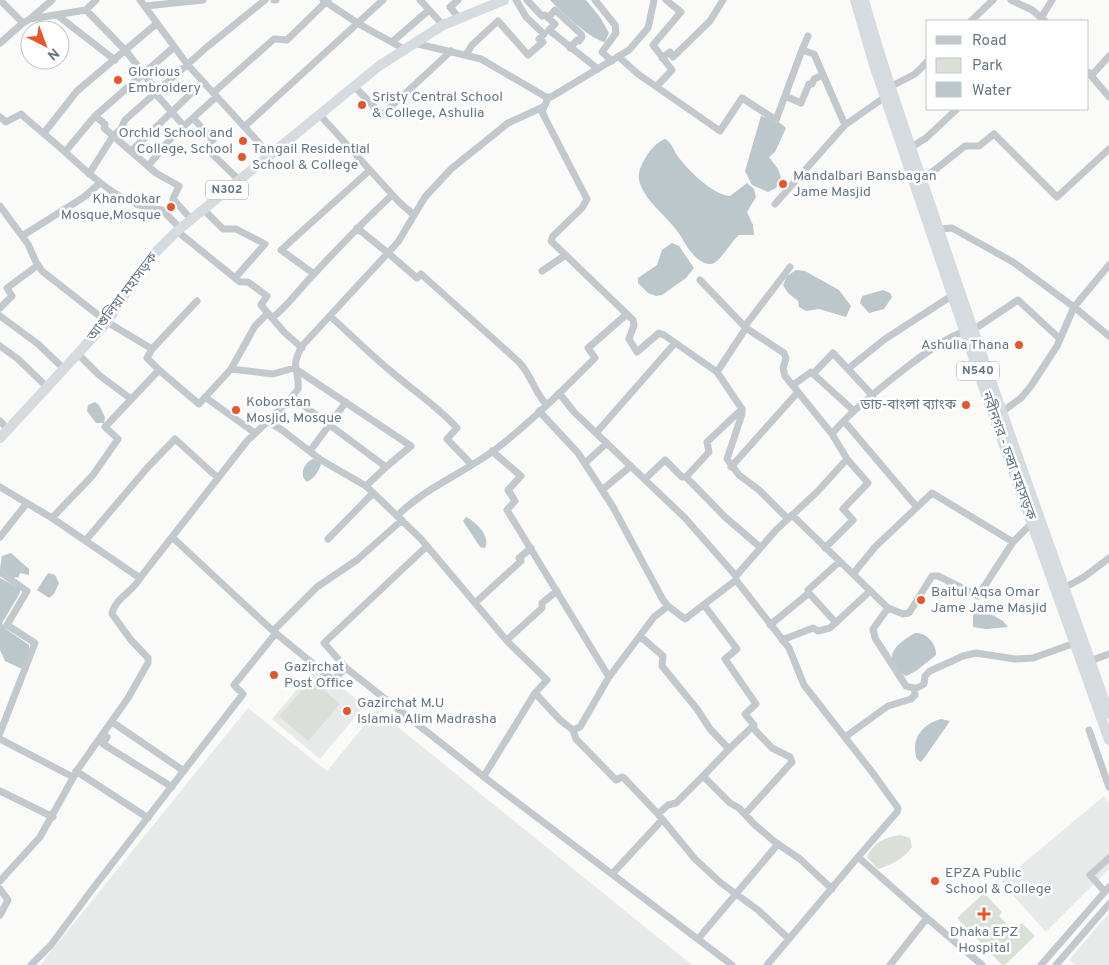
<svg xmlns="http://www.w3.org/2000/svg" width="1109" height="965" viewBox="0 0 1109 965" font-family="Overpass,'Noto Sans Bengali',sans-serif">
<style>
.built{fill:#e8e9e9}
.green{fill:#dadfd7}
.water{fill:#bbc7cb}
.lines{fill:none;stroke-linecap:round;stroke-linejoin:round}
.minor{stroke:#c3c8cc;stroke-width:7}
.highway{stroke:#d6dbdf;stroke-width:10}
.poi-dot{fill:#e4572e;stroke:#fff;stroke-width:2}
.labels{text-anchor:middle;dominant-baseline:central;stroke-width:5;stroke-linejoin:round;paint-order:stroke}
.shield{fill:#fff;stroke:#939fa8;stroke-width:1}
.shield-label{font-size:12px;font-weight:bold;fill:#657683}
.poi-label{font-size:14px;fill:#657683;stroke:#fff;text-anchor:start}
.street-label{font-size:14px;fill:#657683;stroke:#fff}
</style>
<rect width="100%" height="100%" fill="#fafaf8"/>
<path class="built" d="M317,666L364,706L320,759L272,719Z
M248,708L327,771L377,710L692,965H40Z
M1104,796L1109,803V869L1046,932L1001,882Z
M1109,913V965H1076L1069,960Z"/>
<path class="green" d="M312,679L340,704L308,741L279,716Z
M900,835L910,838L912,847C904,859 890,865 878,869L867,857C873,843 885,837 900,835Z
M984,893L1002,912L999,916L1013,931L1022,923L1035,936L1005,965H1002L957,918Z"/>
<path class="water" d="M550,0H586L600,17L609,33L605,42C592,41 560,10 550,0Z
M761,116L780,123L786,128L775,152L769,157L778,169L781,177L776,188L768,192L752,185L745,171Z
M665,139C672,142 674,152 679,158C689,171 713,195 730,196L747,183L754,189L756,197L747,212L753,225L754,235H739C731,241 719,264 711,264C704,265 696,258 692,253C686,247 683,238 677,231C666,215 642,199 639,179C637,166 653,143 665,139Z
M672,243L679,246L694,268L686,278L662,295L656,296L648,293L638,283V278L657,265L662,250Z
M796,270L805,271L839,290L851,306L846,317L819,309L806,311L799,307L798,301L788,293L783,285L787,276Z
M883,290L890,293L892,297L884,309L869,313L860,303L862,296Z
M95,402L99,405L105,417L104,423H96L87,411L88,405Z
M313,459L321,463C320,470 314,479 307,482C299,476 303,463 313,459Z
M466,517C476,522 491,536 485,548L480,547L463,521Z
M11,553L29,569V575L20,573L19,577L13,578L0,568L2,556Z
M48,573L55,575L59,583L54,594L49,598L37,590Z
M0,578L20,589V593L2,623L6,629L29,645V652L22,669L5,661L0,650Z
M982,609L1003,621L1008,627L986,629L973,627V615Z
M915,633C926,632 937,644 936,655L916,671L906,676C879,660 895,644 915,633Z
M941,719L950,721L925,757L921,762L917,759C910,740 922,724 941,719Z"/>
<g class="lines">
<path class="minor" d="M0,0L23,23L30,19L86,10L96,0
M140,0L187,64L270,155
M274,0H276
M323,0L359,24L404,49
M420,0L443,25
M458,0L450,7L459,18
M527,0L542,16L545,15L555,24L549,30L598,69
M595,0L615,25L616,33L602,52L612,61
M1011,0L1032,10L1045,21
M145,6L203,0
M86,10L126,51L157,91
M57,15L115,60
M548,18L555,10L581,34L582,37L579,41L577,40L570,48
M1041,18L1052,0
M30,19L52,0
M971,21L993,0
M392,42L429,10
M0,43L23,23
M414,43L481,59L546,97H551L629,50L648,28L654,0
M802,50L808,36
M466,55L472,45L498,21L528,55L543,42L539,39L544,34L526,17L516,0
M619,57L638,74L720,131L742,98L776,120L802,50L814,54L845,125L885,97
M662,58L670,52L673,57L710,21L723,0
M1088,72L1109,97
M1091,76L1109,56
M354,86L382,115L451,51
M657,86L672,70L653,45L681,12L666,0
M890,87L915,74L928,61
M155,93L184,126
M213,93L274,39L287,40L328,0
M785,96L801,103L809,84H812L814,79L823,75
M546,97L547,101L542,111L545,118L587,199L582,208L553,236L551,241L633,320L634,325L629,339L637,352L659,333L664,335L717,372L746,328L784,353L786,358L783,368L785,376L832,434L847,459L817,492L776,530L736,576V580
M319,114L399,202L414,215
M95,116L105,124L104,128L156,173L179,186L173,199L191,219
M0,117L6,122L21,114C35,127 51,139 65,152C94,178 122,207 162,210L180,228
M193,118L213,140L205,147L239,180
M244,127L383,0
M44,133L77,91L156,24
M910,148L926,138L957,109
M131,151L203,82
M65,152L95,116L174,47
M148,166L173,136L216,97
M89,174L113,136L121,129L125,120L207,47L265,0
M922,180L965,146H979L994,134L1057,197L1109,149
M775,204L845,125
M0,206L28,244L36,262L42,271L107,322L152,349L147,358L159,370L105,427L118,439L93,475L52,518
M203,209L223,229H236L265,244L235,278
M357,228L388,253
M939,229L952,228L1013,262L1074,307L1109,336
M177,231L240,282H248L267,296L261,305L284,332L302,348
M22,236L84,197L100,183
M388,253L417,278L421,274L519,362C532,376 533,390 546,404
M542,271L564,256
M314,274L281,250L370,170
M700,280L746,328
M0,308L12,296L7,288L38,265
M0,316L38,344L64,369
M330,316C351,335 371,355 393,373C415,392 438,407 457,428L447,439L471,464
M272,318C289,305 299,289 314,274C339,247 365,220 392,195
M745,326L790,267
M973,330L1018,300L1060,339
M0,346L18,359L47,387
M152,349L197,301
M78,354L99,375L131,399
M849,368L885,339L953,295
M231,369L255,326L268,313
M159,370L199,404L231,369L273,374L294,368L411,446L386,467
M717,372L742,409V414L727,459L739,475L759,490L788,519
M813,374L833,353L873,396
M793,385L811,372L854,411
M559,393L574,412L685,518L736,576
M205,397L255,433
M292,397L386,467L366,486L421,539L475,603
M742,409L707,442L709,452L686,477L725,517L760,547
M539,411L578,453L613,507L663,600L668,606L685,619L736,580L789,648L804,685L872,772L898,808L897,812L858,857
M1002,412L1021,398L1031,386L1057,346L1074,307L1109,265
M0,421L8,429
M267,421L282,430L321,460L366,486
M844,421L916,506
M596,433L675,343
M832,434C852,409 936,339 966,331
M310,451L346,402
M492,451L521,476L508,490L515,501L507,510L609,677
M585,463L607,443
M731,467L798,392
M645,479L665,460L682,477H686
M0,487L52,518L140,578L172,537L273,631L317,587L357,560L402,520
M602,490L631,466
M792,515L888,608L873,629L875,638L906,686C914,689 917,689 924,684L925,676L930,671L963,656L976,653L1015,659L1033,658L1075,643
M397,516C426,487 464,473 496,449C531,422 564,389 595,358L588,348L627,314
M0,537L27,503
M172,537L247,441L289,401L298,389C300,368 289,370 302,346L398,242L425,197L451,169L508,123L543,107
M328,539L373,493
M86,540L148,467L175,439L218,478
M531,548L519,558L521,561L475,603L508,642L547,680L535,693
M825,548L853,520L843,509L868,483L847,459
M0,572L27,591L7,625L35,643L0,733
M853,574L875,547L932,493L1013,542L1032,523
M1064,588L1084,577L1109,558
M809,593L836,623
M704,605L737,649L725,659L756,704L745,714L754,725L729,749
M888,608L903,614L909,613L932,576H938L978,596L1013,542
M770,625L809,593L808,590L839,562
M273,631L333,680L346,668L493,784L732,965
M640,636L663,656L662,666L697,709L710,729L729,749L703,776
M507,640L542,608V603L557,591
M782,640L813,628L818,631L830,628L870,591
M1090,661L1109,654
M346,668L324,643L427,546
M112,722L184,771
M573,730L576,739L616,780L622,777L624,778L658,814L668,805L676,803L703,776L730,803L739,808L755,825L775,842L800,859L832,889
M1089,730L1109,787
M103,734L107,737L103,744L172,787
M845,737L888,706L911,699L915,695L914,689
M0,739L73,777
M76,771L148,818
M484,776L535,693L560,720L573,730L580,727L609,677L654,617L668,606
M0,791L53,817
M658,814L695,859L721,883L758,910L789,939
M745,814L792,762L790,757L772,748L752,727
M613,873L662,820
M0,881L40,837L78,769L128,698L148,663V658L131,640L112,614C114,599 133,592 140,578
M0,889L8,900L0,915
M1105,892L1090,875L1109,858
M698,939L778,844
M31,965L51,945L91,891L243,694L234,685L276,633
M767,965L858,857L927,918
M890,965L927,918L982,965
M1041,965L1109,887
M1056,965L1109,904"/>
<path class="highway" d="M855,0L874,65L986,395L1109,740
M864,0C885,77 913,152 938,227C993,390 1052,551 1109,714
M0,438L107,322L146,262L177,231L379,66L443,25L504,0"/>
</g>
<g class="poi-dot">
<circle cx="118" cy="80" r="5"/>
<circle cx="362" cy="105" r="5"/>
<circle cx="243" cy="141" r="5"/>
<circle cx="242" cy="157" r="5"/>
<circle cx="783" cy="184" r="5"/>
<circle cx="171" cy="207" r="5"/>
<circle cx="1019" cy="345" r="5"/>
<circle cx="966" cy="405" r="5"/>
<circle cx="236" cy="410" r="5"/>
<circle cx="921" cy="600" r="5"/>
<circle cx="274" cy="675" r="5"/>
<circle cx="347" cy="711" r="5"/>
<circle cx="935" cy="881" r="5"/>
<path d="M981.5 906.5h5v5h5v5h-5v5h-5v-5h-5v-5h5z"/>
</g>
<g class="labels">
<g class="shield">
<rect x="206" y="180.5" width="42" height="19" rx="4"/>
<rect x="957" y="361.5" width="42" height="19" rx="4"/>
</g>
<g class="shield-label">
<text x="227" y="190">N302</text>
<text x="978" y="371">N540</text>
</g>
<g class="poi-label">
<text x="128" y="72">Glorious<tspan x="128" dy="16">Embroidery</tspan></text>
<text x="372" y="97">Sristy Central School<tspan x="372" dy="16">&amp; College, Ashulia</tspan></text>
<text x="233" y="133" text-anchor="end">Orchid School and<tspan x="233" dy="16">College, School</tspan></text>
<text x="252" y="149">Tangail Residential<tspan x="252" dy="16">School &amp; College</tspan></text>
<text x="793" y="176">Mandalbari Bansbagan<tspan x="793" dy="16">Jame Masjid</tspan></text>
<text x="161" y="199" text-anchor="end">Khandokar<tspan x="161" dy="16">Mosque,Mosque</tspan></text>
<text x="1009" y="345" text-anchor="end">Ashulia Thana</text>
<text x="246" y="402">Koborstan<tspan x="246" dy="16">Mosjid, Mosque</tspan></text>
<text x="956" y="405" text-anchor="end">ডাচ-বাংলা ব্যাংক</text>
<text x="931" y="592">Baitul Aqsa Omar<tspan x="931" dy="16">Jame Jame Masjid</tspan></text>
<text x="284" y="667">Gazirchat<tspan x="284" dy="16">Post Office</tspan></text>
<text x="357" y="703">Gazirchat M.U<tspan x="357" dy="16">Islamia Alim Madrasha</tspan></text>
<text x="945" y="873">EPZA Public<tspan x="945" dy="16">School &amp; College</tspan></text>
<text x="984" y="932" text-anchor="middle">Dhaka EPZ<tspan x="984" dy="16">Hospital</tspan></text>
</g>
<g class="street-label">
<text transform="translate(123 297) rotate(-53)">আশুলিয়া মহাসড়ক</text>
<text transform="translate(1008 456) rotate(70)">নবীনগর - চন্দ্রা মহাসড়ক</text>
</g>
</g>
<rect x="926" y="20" width="162" height="90" fill="#ffffff" stroke="#c1c8cd"/>
<rect x="936" y="36" width="25" height="8" fill="#c3c8cc" stroke="#c1c8cd"/>
<text x="972" y="45" font-size="15" fill="#657683">Road</text>
<rect x="936" y="58" width="25" height="15" fill="#dadfd7" stroke="#c1c8cd"/>
<text x="972" y="70" font-size="15" fill="#657683">Park</text>
<rect x="936" y="82" width="25" height="15" fill="#bbc7cb" stroke="#c1c8cd"/>
<text x="972" y="95" font-size="15" fill="#657683">Water</text>
<g transform="translate(45 45) rotate(138)"><circle r="24" fill="#ffffff" stroke="#c1c8cd"/>
<path d="M0-4L9 19L0 12L-9 19Z" fill="#e4572e"/>
<text y="-8" font-size="14" font-weight="bold" text-anchor="middle" fill="#657683">N</text>
</g>
</svg>
